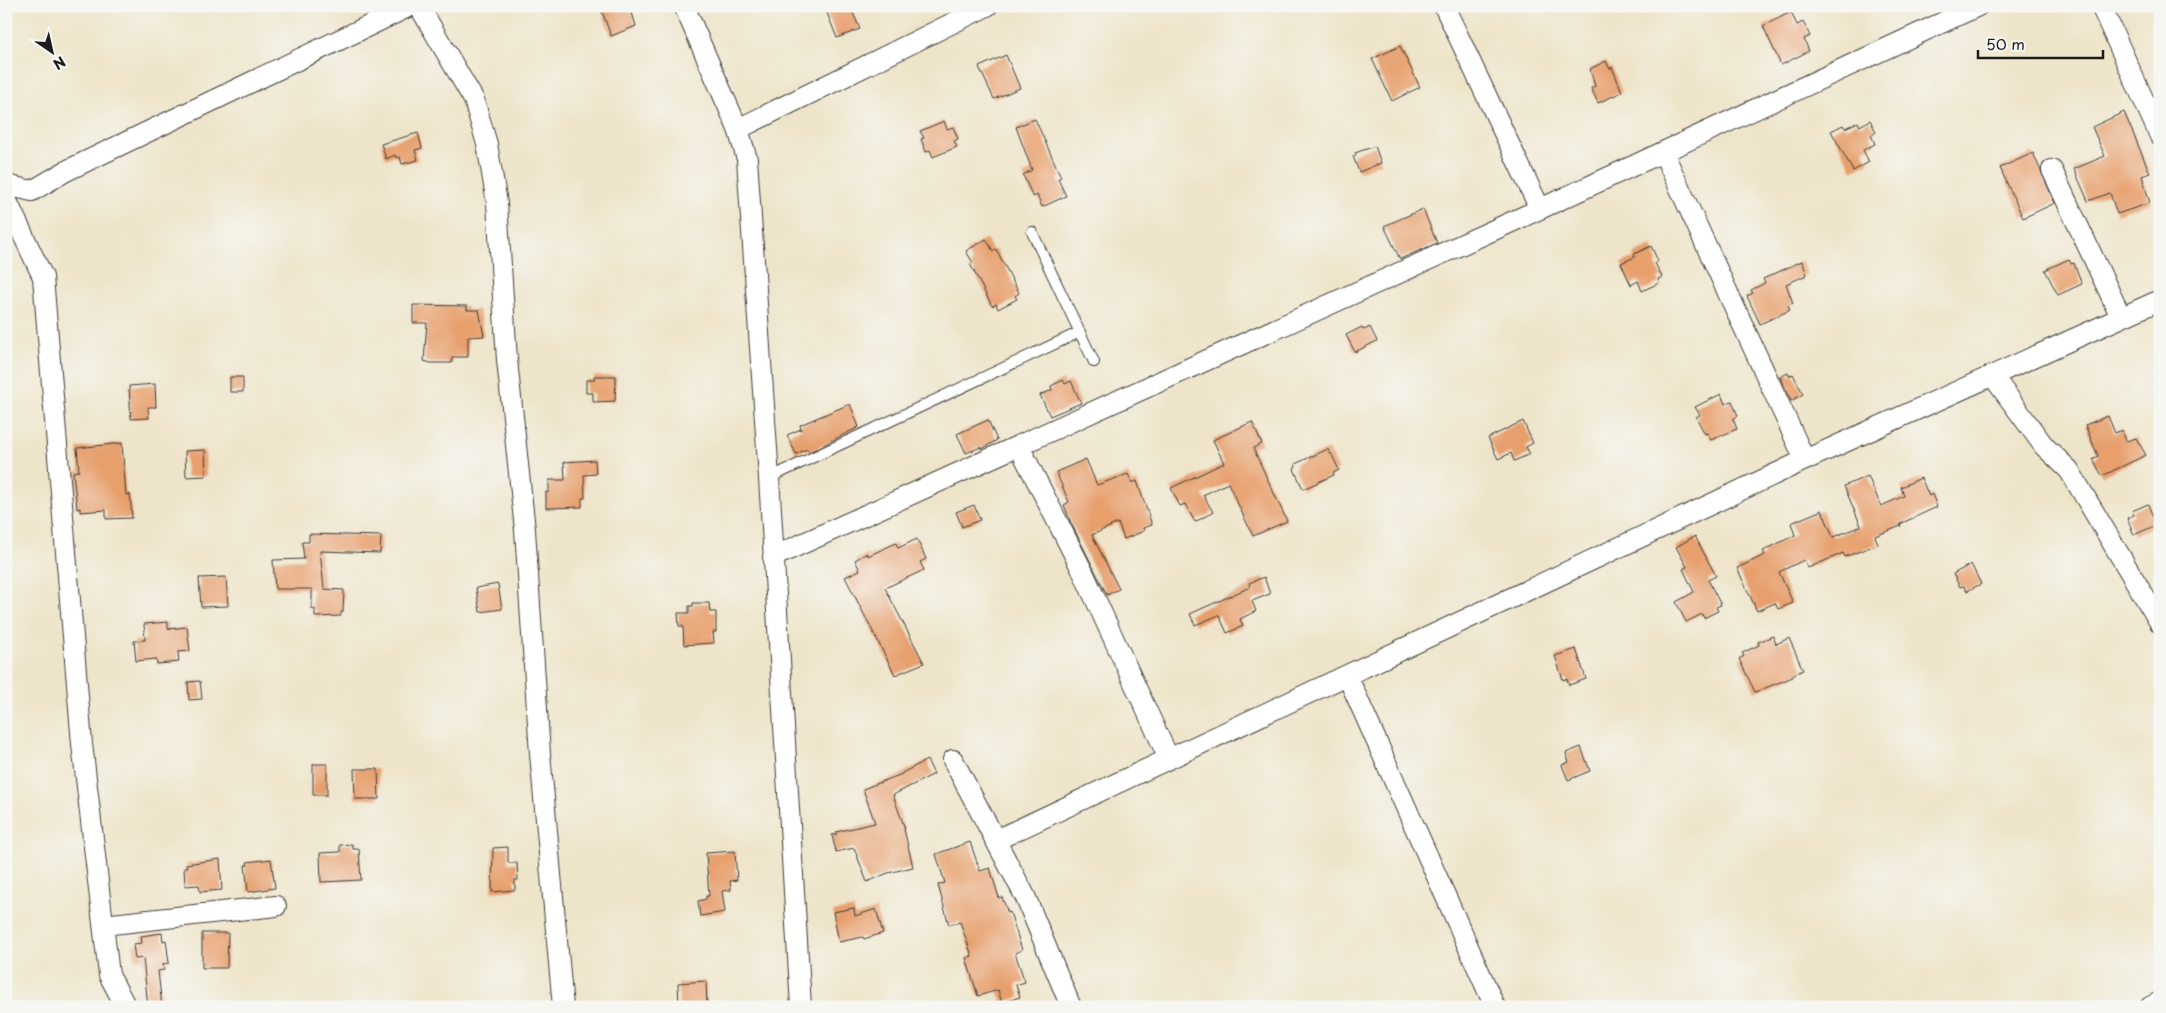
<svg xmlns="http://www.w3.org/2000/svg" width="2166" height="1013" viewBox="0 0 2166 1013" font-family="'Playpen Sans',sans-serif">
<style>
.building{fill:#e79f6c}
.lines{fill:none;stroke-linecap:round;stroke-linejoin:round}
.lane-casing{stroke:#3c3a36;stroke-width:12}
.street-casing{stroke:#3c3a36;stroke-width:22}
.lane{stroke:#fff;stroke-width:10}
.street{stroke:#fff;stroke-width:20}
</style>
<rect width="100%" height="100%" fill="#f6f6f2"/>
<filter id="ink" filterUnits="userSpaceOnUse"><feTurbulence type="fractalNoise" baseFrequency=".02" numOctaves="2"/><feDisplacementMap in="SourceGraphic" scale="10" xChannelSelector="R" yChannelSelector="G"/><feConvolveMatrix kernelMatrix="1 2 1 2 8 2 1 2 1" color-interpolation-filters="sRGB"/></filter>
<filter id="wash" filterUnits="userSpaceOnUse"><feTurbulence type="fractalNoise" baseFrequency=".0096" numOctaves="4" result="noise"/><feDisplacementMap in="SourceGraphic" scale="20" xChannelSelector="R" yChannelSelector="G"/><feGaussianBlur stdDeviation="1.12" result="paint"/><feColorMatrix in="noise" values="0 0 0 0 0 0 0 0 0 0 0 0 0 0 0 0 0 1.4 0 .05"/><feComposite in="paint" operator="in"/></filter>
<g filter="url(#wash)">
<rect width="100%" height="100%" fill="#eee4c9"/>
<g id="blocks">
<path class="building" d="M600,6H630L636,26L611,36Z
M843,6H850L860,29L837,38L827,13Z
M1791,12L1797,25L1803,22L1810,36L1804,39L1809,51L1781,65L1763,26Z
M1400,46L1420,87L1392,101L1372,59Z
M1006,55L1020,88L994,99L979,67Z
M1606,61L1610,69L1612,67L1622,92L1598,103L1591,88L1595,86L1590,69Z
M2124,112L2150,173L2142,176L2150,203L2117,214L2110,193L2088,201L2074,169L2105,156L2092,127Z
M1035,119L1061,177L1058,179L1066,196L1042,207L1037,195L1033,197L1023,175L1032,170L1016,127Z
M1870,120L1876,132L1871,135L1875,144L1863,150L1869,162L1853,171L1831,131L1843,125L1845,128L1858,122L1860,126Z
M944,121L947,129L953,127L958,139L954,141L957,147L933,157L930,150L926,152L921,139L924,138L920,131Z
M418,133L422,148L415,150L418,160L402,164L400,157L396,158L395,155L386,159L381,144Z
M1375,146L1381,163L1359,172L1353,156L1356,155L1355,153Z
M2033,153L2055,203L2023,218L2000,168Z
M1423,209L1437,243L1400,259L1384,226Z
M986,239L993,251L996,249L1019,293L1015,296L1017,299L998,309L996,304L992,306L970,264L973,263L966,251Z
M1651,246L1658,261L1655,263L1662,277L1658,279L1659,283L1642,291L1638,281L1631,285L1621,263L1635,257L1634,254Z
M2069,259L2071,264L2074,263L2082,284L2058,295L2045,270Z
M1802,261L1807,275L1786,284L1793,303L1788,306L1790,310L1760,324L1747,296L1753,293L1751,290L1765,283L1763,279Z
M413,305L467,306V310H479L484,336L468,337V357H452V363H431L424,361L427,323H413Z
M1362,327L1364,330L1370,327L1377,341L1355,352L1346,335Z
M1788,373L1789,376L1793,374L1803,394L1791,401L1780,377Z
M594,376H616L615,401L593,402V393H586V380H594Z
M230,377H243V392H230Z
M1063,380L1065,384L1071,381L1081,403L1050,416L1040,395L1052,390L1051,386Z
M155,384L156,407H148L149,418L131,419L129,386Z
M1721,394L1725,404L1732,401L1738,416L1733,419L1737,429L1711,440L1707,433L1705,434L1696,417L1700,415L1695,407Z
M850,404L859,427L809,452L807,449L796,454L787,435L801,429L800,425Z
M2108,416L2115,433L2122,430L2126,441L2136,438L2146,455L2102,476L2093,459L2098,456L2085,425Z
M988,420L997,440L982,449L981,447L966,453L957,434Z
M1523,421L1533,443L1526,447L1530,454L1514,461L1511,453L1498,459L1488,438Z
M1252,422L1262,444L1253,448L1287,521L1253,536L1228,483L1203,495L1213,512L1195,522L1185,504L1180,506L1171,488L1224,463L1213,440Z
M122,443L126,495L130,494L132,518L106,519V510L80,512V508L77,509L73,472L79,471L77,448Z
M1328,449L1330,454L1331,453L1339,470L1333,473L1334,475L1303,489L1294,469L1296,467L1295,464Z
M205,450L206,476L186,477L185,451Z
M1086,459L1097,485L1128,474L1132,483L1137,481L1152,525L1143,528L1144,531L1124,539L1118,523L1092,535L1119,589L1107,595L1071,523L1064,505L1069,502L1056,472Z
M595,460L596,474L584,475L585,498H582V507L546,508V492H549V480H565L564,462Z
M1868,476L1881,506L1904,496L1901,487L1921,478L1929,496L1932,494L1937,507L1900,524L1901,526L1875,536L1878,544L1845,557L1843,553L1808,568L1804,560L1779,572L1793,603L1778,609L1775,603L1757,611L1737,568L1765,555L1763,551L1795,535L1791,523L1822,510L1833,537L1861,526L1844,486Z
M2148,504L2156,525L2134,535L2127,518L2134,515L2132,511Z
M974,505L980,520L962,527L956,512Z
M309,534L381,536L380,553L320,551L324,589L344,590L343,612H341V616L315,617V609H312V589H275L273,560L304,559L302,542H309Z
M1695,536L1716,576L1708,580L1721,605L1716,607L1718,611L1704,618L1702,614L1686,622L1676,602L1694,592L1683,569L1687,567L1676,547Z
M917,539L926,559L920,562L924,570L885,588L924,663L895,675L845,577L860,570L855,560L867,553L868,556L896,543L898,548Z
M1971,564L1981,584L1967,591L1964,586L1960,587L1953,574Z
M226,577L228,606L201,607L199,578Z
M1264,577L1270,594L1252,601L1256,611L1240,619L1243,626L1227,633L1219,615L1195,625L1190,614L1250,587L1249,583Z
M498,584L502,609L480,612L476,588Z
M693,603H709L710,612H716V632H713L714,643L684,645L683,626H679L678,613H689V606H693Z
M168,622V629L187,627L190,651L178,652L179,662L157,664L156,659L136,661L134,641L145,640L144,624Z
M1773,636L1776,644L1789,638L1803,670L1792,675L1793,677L1755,692L1739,659L1744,656L1742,653L1759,645L1758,642Z
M1576,649L1586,679L1569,685L1567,679L1563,680L1555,656Z
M200,681L202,699L189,700L188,682Z
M1581,747L1590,771L1568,780L1562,765L1569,762L1566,753Z
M927,760L934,774L893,795L905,829H904L913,867L888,873L867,882L854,848L836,852L832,835L837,834L836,832L875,823L863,789L902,774V773Z
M313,764H327V795H313Z
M354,769H378L379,799H355Z
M970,842L980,871L990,868L999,898L1002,897L1008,913L1010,912L1022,950L1015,953L1025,982L1016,985L1020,997L1002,1003L998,990L978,996L966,958L972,956L960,922L949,925L938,885L945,883L936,854Z
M352,844L353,849H359L361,880L321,882L320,853L340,852V845Z
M508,847V863H517L518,880H515V890L492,892L493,848Z
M735,851L737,880L730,881L731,890L722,891L725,912L700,916L698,901L706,899V896H709L706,853Z
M220,859L222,890L200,892L199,885L185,886L184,868H187L186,864Z
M271,859L275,888L248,892L245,865H248L247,862Z
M854,908L855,916L876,909L883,933L864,939L863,937L839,942L833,912Z
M162,933L163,941L166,940L169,963L163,964L164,970L158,971L162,1007H148L143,958L135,959L133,944L142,943L141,936Z
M202,933H228L227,968H202Z
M706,981L707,1007H679L678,983Z"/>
</g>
</g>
<g filter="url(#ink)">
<use href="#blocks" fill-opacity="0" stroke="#3c3a36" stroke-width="1"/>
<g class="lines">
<defs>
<path id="lane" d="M1032,232L1094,362
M769,478L1080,332"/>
<path id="street" d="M419,6L474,100L487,144L497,203L507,360L525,530L540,754L563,1007
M684,6L738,129L747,159L769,478L801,1007
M1444,6L1540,209
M2101,6L2160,136
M738,129L987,6
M1663,152L1805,460
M2052,170L2121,317
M6,185L32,191L66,171L410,6
M6,199L43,277L82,744L109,975L126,1007
M1992,375L2044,446L2069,470L2160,623
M1019,446L1082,570L1169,759
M773,557L1540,209L1978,6
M1347,675L1495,1007
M953,760L1025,896L1071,1007
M996,840L1805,460L2160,300
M103,925L276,906
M2150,1007L2160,1002"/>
</defs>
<use href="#lane" class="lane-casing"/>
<use href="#street" class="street-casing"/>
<use href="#lane" class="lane"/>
<use href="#street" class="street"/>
</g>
</g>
<rect width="2166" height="1013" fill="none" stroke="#f6f6f2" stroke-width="25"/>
<g transform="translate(52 52) rotate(146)" stroke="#f6f6f2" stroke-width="4" paint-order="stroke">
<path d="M0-4L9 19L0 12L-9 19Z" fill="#1c1c1c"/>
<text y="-8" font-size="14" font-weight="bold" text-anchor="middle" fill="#1c1c1c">N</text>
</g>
<path d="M1978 50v8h125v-8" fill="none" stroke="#1c1c1c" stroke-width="2.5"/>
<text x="1986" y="50" font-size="15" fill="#1c1c1c" stroke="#f6f6f2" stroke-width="4" paint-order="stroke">50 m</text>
</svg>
